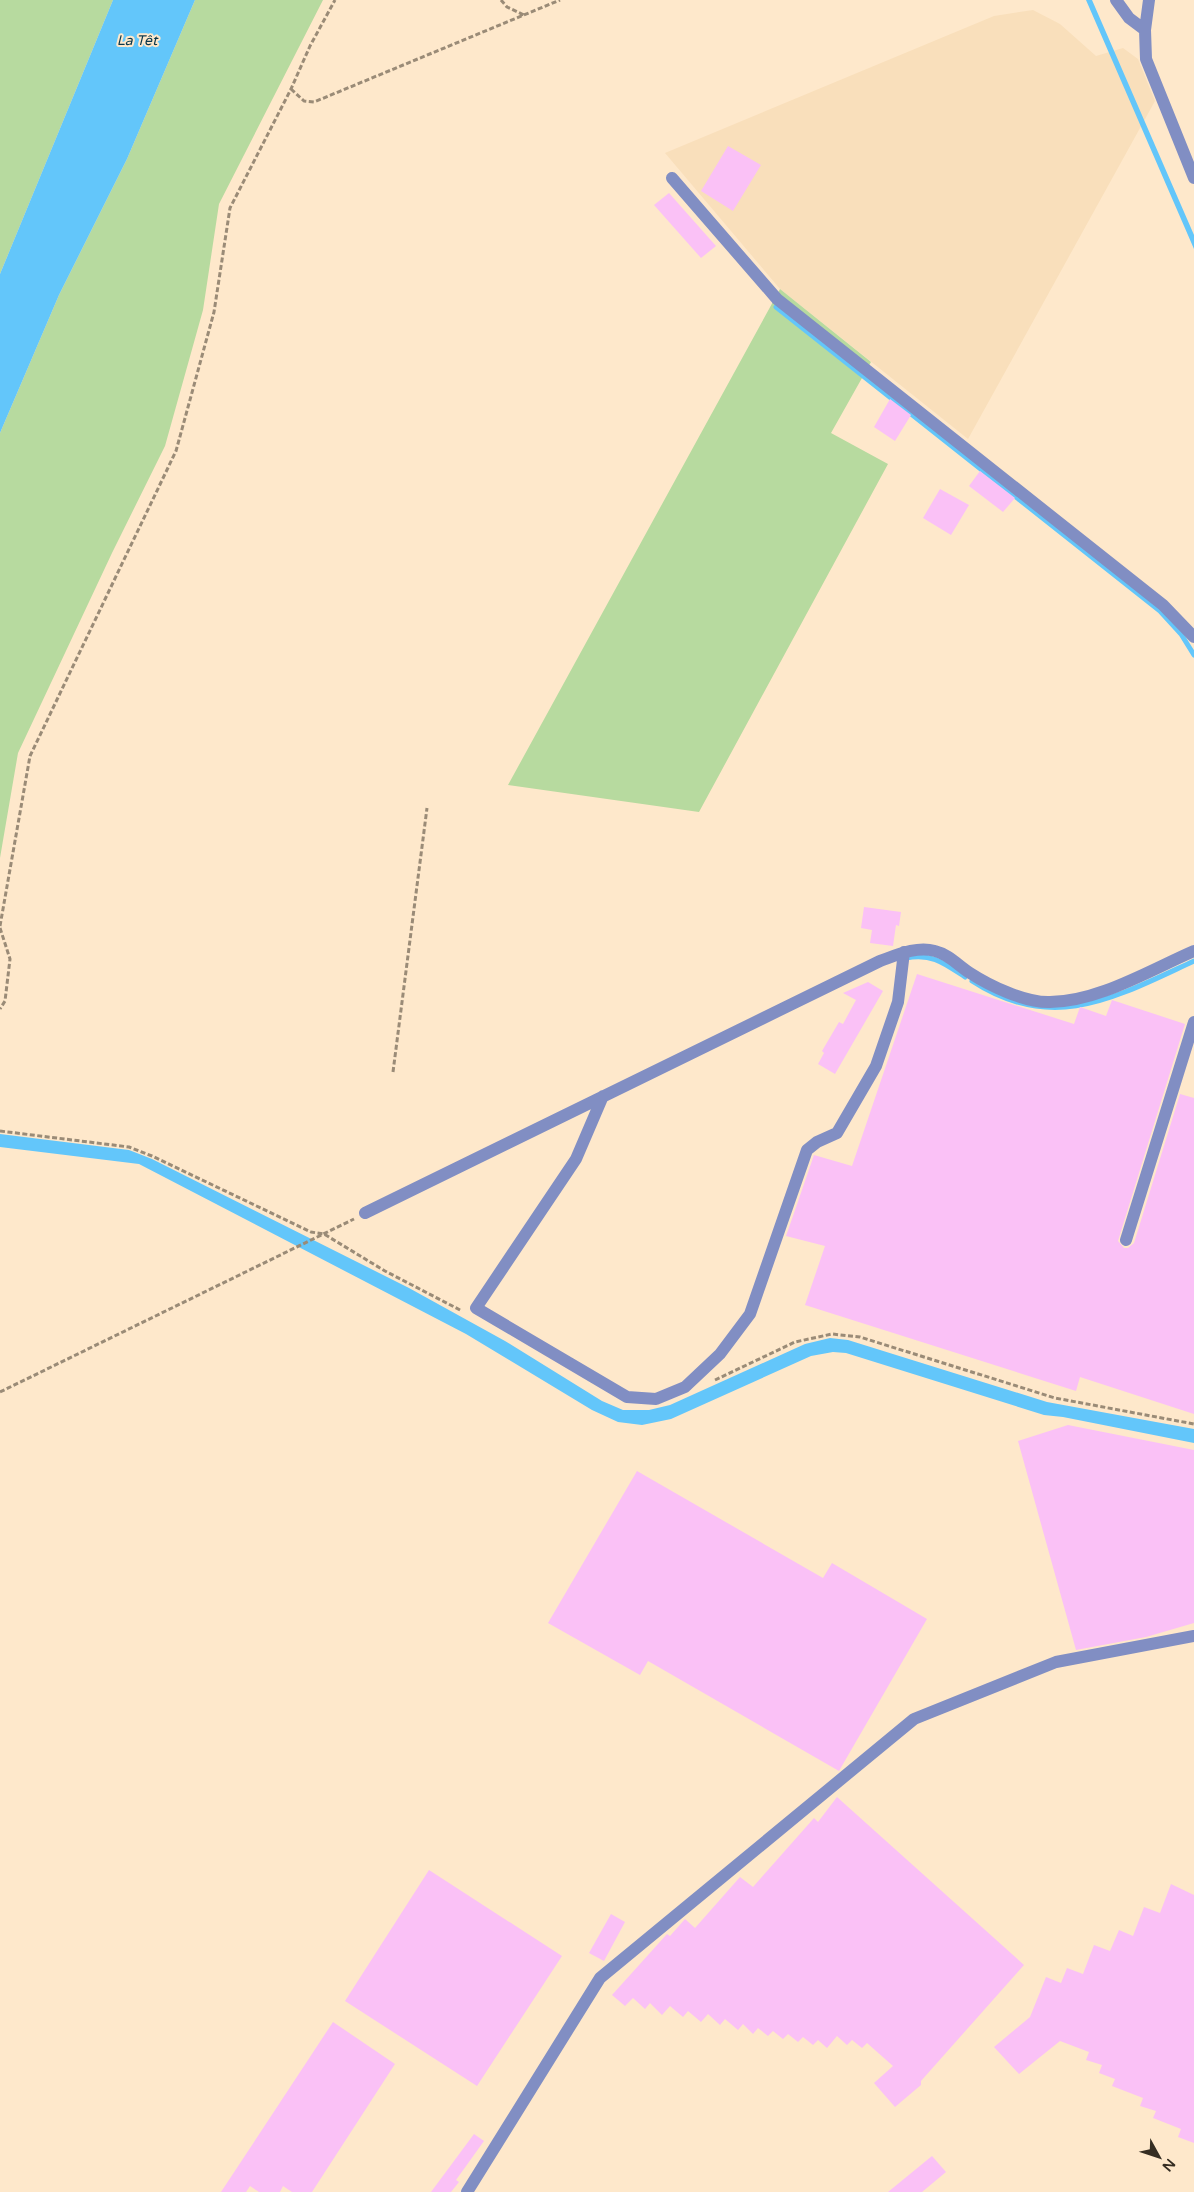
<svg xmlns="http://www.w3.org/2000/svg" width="1194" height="2192" viewBox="0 0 1194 2192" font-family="'Varela Round',sans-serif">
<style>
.built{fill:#f9dfbb}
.green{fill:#b7da9f}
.water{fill:#63c6fa}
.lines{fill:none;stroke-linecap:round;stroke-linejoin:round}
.stream{stroke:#63c6fa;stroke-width:5}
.building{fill:#fac1f6}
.path{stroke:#9a8b77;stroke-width:3;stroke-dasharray:5 2.5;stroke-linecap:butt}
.minor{stroke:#818ec3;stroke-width:12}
.labels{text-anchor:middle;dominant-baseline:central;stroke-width:4;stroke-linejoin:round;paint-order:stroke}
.water-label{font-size:14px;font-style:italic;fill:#0a374c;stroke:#fee8cb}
</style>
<rect width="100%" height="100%" fill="#fee8cb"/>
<path class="built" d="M1033,10L1060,24L1096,56L1123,48L1138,59L1155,101L968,439L780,289L665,153L994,16Z"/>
<path class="green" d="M0,0H113L0,274Z
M195,0H323L219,204L203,310L165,446L112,553L18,753L0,858V433L59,295L127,159Z
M780,289L871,362L831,433L888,464L699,812L508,785Z"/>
<path class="water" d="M113,0H195L127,159L59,295L0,433V274Z
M1086,0H1092L1194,235V249Z
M0,1134L129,1150L152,1159L409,1288L505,1341L602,1401L623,1410H649L670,1405L805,1344L830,1338L848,1340L1047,1402L1194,1429V1443L1063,1417L1044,1415L846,1353L833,1352L811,1356L671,1419L642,1425L618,1422L592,1410L466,1334L139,1164L0,1147Z"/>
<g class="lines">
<path class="stream" d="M776,307L1160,611L1181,634L1194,655
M906,958C932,953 944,963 965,977
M972,981C1053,1034 1116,997 1194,961"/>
</g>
<path class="building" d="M728,146L761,165L733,211L701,191Z
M669,193L716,246L701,258L654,205Z
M890,399L911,415L895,441L874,427Z
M980,471L1015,498L1003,512L969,486Z
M940,489L969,505L951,535L923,518Z
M864,907L901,912L899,926L896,925L893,946L870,943L872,930L861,928Z
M917,974L1074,1024L1080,1007L1106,1016L1112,1000L1185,1024L1118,1241L1124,1248H1128L1134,1243L1180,1094L1194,1098V1414L1080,1377L1076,1391L805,1305L825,1246L786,1236L794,1213L814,1155L852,1166Z
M868,982L883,991L835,1074L818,1064L824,1053L822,1051L839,1022L843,1024L856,1000L843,993Z
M1068,1425L1194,1450V1623L1146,1637L1076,1650L1018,1441Z
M637,1471L823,1578L832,1563L927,1619L839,1771L648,1661L640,1675L548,1623Z
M837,1797L1024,1965L921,2081V2085L895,2107L874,2083L893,2066L867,2043L862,2048L852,2040L847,2045L837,2036L827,2048L818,2040L813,2045L803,2037L798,2042L788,2034L783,2039L773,2031L768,2036L758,2028L753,2034L743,2024L738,2030L725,2019L720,2025L708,2014L701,2022L688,2011L683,2017L670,2006L662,2015L650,2003L645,2009L633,1998L625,2006L612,1995L667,1934L670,1936L685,1919L695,1928L740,1877L753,1887L814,1818L818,1822Z
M429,1870L562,1956L477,2086L345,2001Z
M1171,1884L1194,1895V2143L1178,2137L1181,2129L1153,2118L1156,2111L1140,2106L1143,2098L1112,2086L1115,2079L1099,2073L1102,2065L1086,2060L1089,2052L1060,2041L1019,2074L994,2047L1030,2017L1046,1977L1061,1983L1067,1968L1083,1974L1094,1945L1110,1951L1119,1930L1133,1936L1144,1907L1160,1913Z
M611,1914L625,1922L604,1961L589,1953Z
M333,2022L395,2064L312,2192H292L283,2186L280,2192H259L250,2186L246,2192H221Z
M474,2134L484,2141L456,2180L459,2182L451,2192H431Z
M932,2156L946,2172L922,2192H888Z"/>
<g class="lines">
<path class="path" d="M501,0L507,7L524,15
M291,89L304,101L314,102L560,0
M0,926L30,756L176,451L214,312L230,208L291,89L310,46L335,0
M0,928L10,959L5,1001L0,1009
M393,1072L427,808
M0,1131L129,1147L152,1156L311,1232L324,1234L385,1271L462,1311
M715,1380L795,1342L832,1334L860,1337L1055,1398L1194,1424
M0,1392L354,1219"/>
<path class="minor" d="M1116,0L1129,18L1145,30
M1149,0L1145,30L1146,59L1194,178
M672,178L777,299L1163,605L1194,637
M603,1096L576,1159L476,1308L627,1397L656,1399L685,1387L720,1354L750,1314L807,1150L817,1142L837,1133L876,1066L898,1002L904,952
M365,1213L880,961C897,955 916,946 935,951C948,954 959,966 970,973C990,986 1024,1002 1048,1002C1096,1003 1150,970 1194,951
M1126,1240L1194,1022
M467,2192L600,1978L914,1719L1056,1662L1194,1636"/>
</g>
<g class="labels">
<g class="water-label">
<text x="137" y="40">La Têt</text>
</g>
</g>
<g transform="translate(1159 2157) rotate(130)" stroke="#fee8cb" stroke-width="4" paint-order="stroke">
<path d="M0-4L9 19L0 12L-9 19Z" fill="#352d22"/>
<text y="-8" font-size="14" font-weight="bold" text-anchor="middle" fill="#352d22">N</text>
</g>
</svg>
